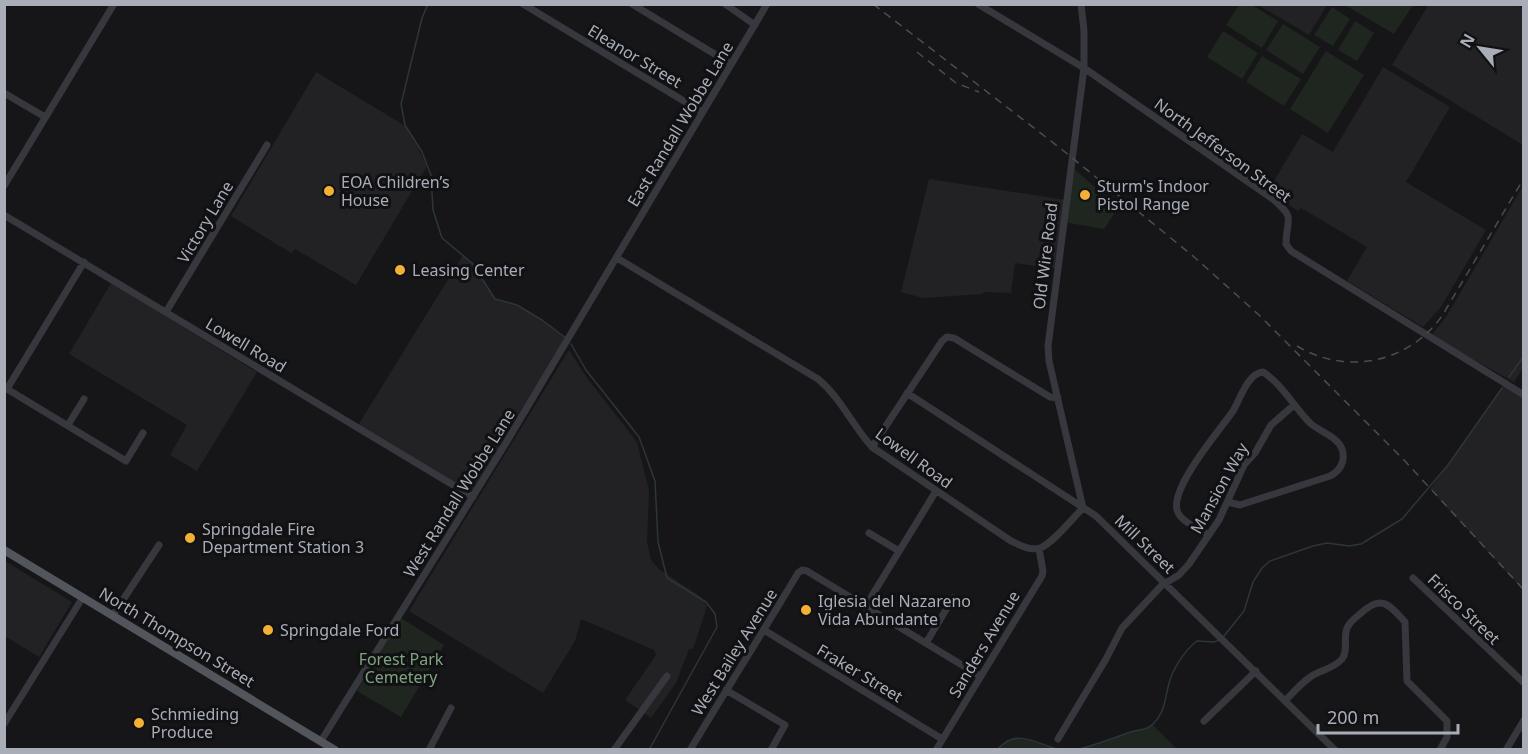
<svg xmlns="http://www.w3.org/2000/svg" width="1528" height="754" viewBox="0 0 1528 754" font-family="'Noto Sans',sans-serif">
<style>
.built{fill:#222225}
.green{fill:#1e261f}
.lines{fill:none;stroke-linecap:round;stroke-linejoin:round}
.stream{stroke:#2c353c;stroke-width:1.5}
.minor{stroke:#37383d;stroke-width:7}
.major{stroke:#53555c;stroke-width:8}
.rail{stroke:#4a4c52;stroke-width:1.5;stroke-dasharray:8 6;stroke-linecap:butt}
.poi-dot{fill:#f2b134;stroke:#111113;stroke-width:2}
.labels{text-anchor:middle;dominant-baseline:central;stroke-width:6;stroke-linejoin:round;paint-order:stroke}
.street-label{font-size:16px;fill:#a8adb8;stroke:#111113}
.poi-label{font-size:16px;fill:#a8adb8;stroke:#111113;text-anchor:start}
.park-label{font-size:16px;fill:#7fa381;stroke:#111113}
</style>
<rect width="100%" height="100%" fill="#161618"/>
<path class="built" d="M1429,4L1520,5L1519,6L1523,9V145L1392,65Z
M1258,5H1327L1309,35Z
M1383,67L1450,107L1406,182L1486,230L1441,307L1423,327L1347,281L1367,247L1301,208L1298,211L1268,191L1302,134L1333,152Z
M316,72L407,127L427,166L356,285L295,249L291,253L231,216Z
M929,179L1066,200L1057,269L1015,263L1011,293L984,292L982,294L923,298L901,292Z
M1523,186V368L1514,382L1431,336L1446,317Z
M463,255L472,263L495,299L499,301L510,302L527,311L555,329L568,341L473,497L357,427Z
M111,283L257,372L197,471L170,455L187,425L69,354Z
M569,350L587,378L637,442L649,490L647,541L651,560L659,569L701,597L707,606L693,649H689L676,683L651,718L625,700L656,655L654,650L581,619L575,641L543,693L409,611Z
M1505,383L1523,395V590L1430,489L1448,465Z
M5,561L72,602L39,657L5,636Z"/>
<path class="green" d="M1239,5H1252L1278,21L1262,48L1226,25Z
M1345,5L1413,4V5L1394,34Z
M1332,7L1350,19L1333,46L1314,35Z
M1355,21L1374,33L1357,61L1338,50Z
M1283,24L1320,47L1303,74L1266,50Z
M1223,31L1258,53L1242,79L1207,57Z
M1326,51L1364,75L1328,133L1290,109Z
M1262,56L1301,79L1284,106L1246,82Z
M1070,165L1118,208L1104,229L1063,222Z
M401,618L444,645L401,717L357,691Z
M1153,725L1177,749H1075C1095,746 1111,739 1130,732C1138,729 1146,730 1153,725Z
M1015,737L1061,749H997L1007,740Z"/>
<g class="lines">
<path class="stream" d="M428,4L422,18L401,104L405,125L422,152L431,175L433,210L442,238L472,263L495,299L517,305L542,320L566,338
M571,344L586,370L639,437L655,481L658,542L667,578L706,602L715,614L717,627L649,750
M1509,377L1524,356
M1224,636L1244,611L1253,582L1262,568L1270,561L1313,546L1327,543L1349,546L1361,544L1402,519L1448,465L1502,388
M997,750C1017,726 1037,745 1061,750
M1075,750C1094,746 1110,739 1128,733C1138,729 1147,731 1154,723C1166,711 1165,695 1170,680C1174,667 1186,649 1197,641L1214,642L1219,640"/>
<path class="minor" d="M523,4L702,112
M632,4L731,64
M725,4L755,25
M978,4L1084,68L1273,199C1297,220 1286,217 1286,244L1291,251L1524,395
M1081,4L1084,31V68L1048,346L1049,361L1083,508
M4,93L45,117
M4,186L114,4
M4,215L473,497
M617,258L818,379C841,398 852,425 872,447L1011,541C1020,545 1030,551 1040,548C1052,544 1073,518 1083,508
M84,262L7,389L126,461L143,433
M166,312L267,145
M907,393L1096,516L1335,750
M68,425L84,399
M872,447L942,341L947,337L954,338L1050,397L1058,398
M869,533L899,551
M1209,535C1200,529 1180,522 1177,510C1171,486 1220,430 1233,411C1240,399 1248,373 1263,372C1282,384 1294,407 1310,423C1320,432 1337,436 1342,449C1346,461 1340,471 1330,476L1240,505L1228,502
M1413,578L1524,683
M865,607L936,491
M113,615L159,545
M764,630L942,739
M926,643L953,598
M726,690L785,725L771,750
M1285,701C1293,693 1300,684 1309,678C1319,670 1332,670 1342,659C1348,651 1344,641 1346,632C1347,624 1354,619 1360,614C1381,594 1389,604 1405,622L1407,681L1447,721V737L1440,750
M1204,721L1256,671
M4,724L83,597
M1058,739L1106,659L1122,628L1162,585L1179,575L1189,564L1219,520L1244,465L1255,453L1271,425L1294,405
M321,741L506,443L767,4
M429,750L451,708
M614,750L667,676
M690,750C726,690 763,632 798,573L802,570L807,571L980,676
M936,750L1042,576L1043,571L1039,549
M1506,750L1524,720"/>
<path class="major" d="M4,550L335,750"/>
<path class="rail" d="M873,4L1060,148L1193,256L1259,315L1404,460L1524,590
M917,52L956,83L979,92
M1297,346C1347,376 1408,363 1442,316L1524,178"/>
</g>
<g class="poi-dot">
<circle cx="329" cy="191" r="6"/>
<circle cx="1085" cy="195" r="6"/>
<circle cx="400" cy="270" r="6"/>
<circle cx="190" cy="538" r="6"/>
<circle cx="806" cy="610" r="6"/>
<circle cx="268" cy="630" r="6"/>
<circle cx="139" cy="723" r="6"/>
</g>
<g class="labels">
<g class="street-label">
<text transform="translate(635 56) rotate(31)">Eleanor Street</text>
<text transform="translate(680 124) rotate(-59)">East Randall Wobbe Lane</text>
<text transform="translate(1223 150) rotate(36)">North Jefferson Street</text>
<text transform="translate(205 222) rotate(-59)">Victory Lane</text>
<text transform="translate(1045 256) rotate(-83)">Old Wire Road</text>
<text transform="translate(246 345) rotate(31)">Lowell Road</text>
<text transform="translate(914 458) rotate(36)">Lowell Road</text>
<text transform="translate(1219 488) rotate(-61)">Mansion Way</text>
<text transform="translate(459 493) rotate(-58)">West Randall Wobbe Lane</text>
<text transform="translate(1145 544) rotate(44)">Mill Street</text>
<text transform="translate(1464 609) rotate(44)">Frisco Street</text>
<text transform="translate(177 637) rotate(31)">North Thompson Street</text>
<text transform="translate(984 644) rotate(-59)">Sanders Avenue</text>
<text transform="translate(734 652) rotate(-58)">West Bailey Avenue</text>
<text transform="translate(860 673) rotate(31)">Fraker Street</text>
</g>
<g class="poi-label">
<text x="341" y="182">EOA Children’s<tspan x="341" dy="18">House</tspan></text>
<text x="1097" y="186">Sturm's Indoor<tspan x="1097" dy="18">Pistol Range</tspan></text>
<text x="412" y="270">Leasing Center</text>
<text x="202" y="529">Springdale Fire<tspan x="202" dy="18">Department Station 3</tspan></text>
<text x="818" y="601">Iglesia del Nazareno<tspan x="818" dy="18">Vida Abundante</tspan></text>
<text x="280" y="630">Springdale Ford</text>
<text x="151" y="714">Schmieding<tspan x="151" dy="18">Produce</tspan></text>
</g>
<g class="park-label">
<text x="401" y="659">Forest Park<tspan x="401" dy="18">Cemetery</tspan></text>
</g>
</g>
<rect width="1528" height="754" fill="none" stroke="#a8adb8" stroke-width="12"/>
<g transform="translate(1480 48) rotate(300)" stroke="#111113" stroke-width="4.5" paint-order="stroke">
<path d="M0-4.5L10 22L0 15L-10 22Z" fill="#a8adb8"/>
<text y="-9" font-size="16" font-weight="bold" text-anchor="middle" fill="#a8adb8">N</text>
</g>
<path d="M1318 724v9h140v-9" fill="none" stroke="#a8adb8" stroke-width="3"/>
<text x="1327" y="724" font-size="18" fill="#a8adb8" stroke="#111113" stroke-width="4.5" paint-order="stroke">200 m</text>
</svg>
